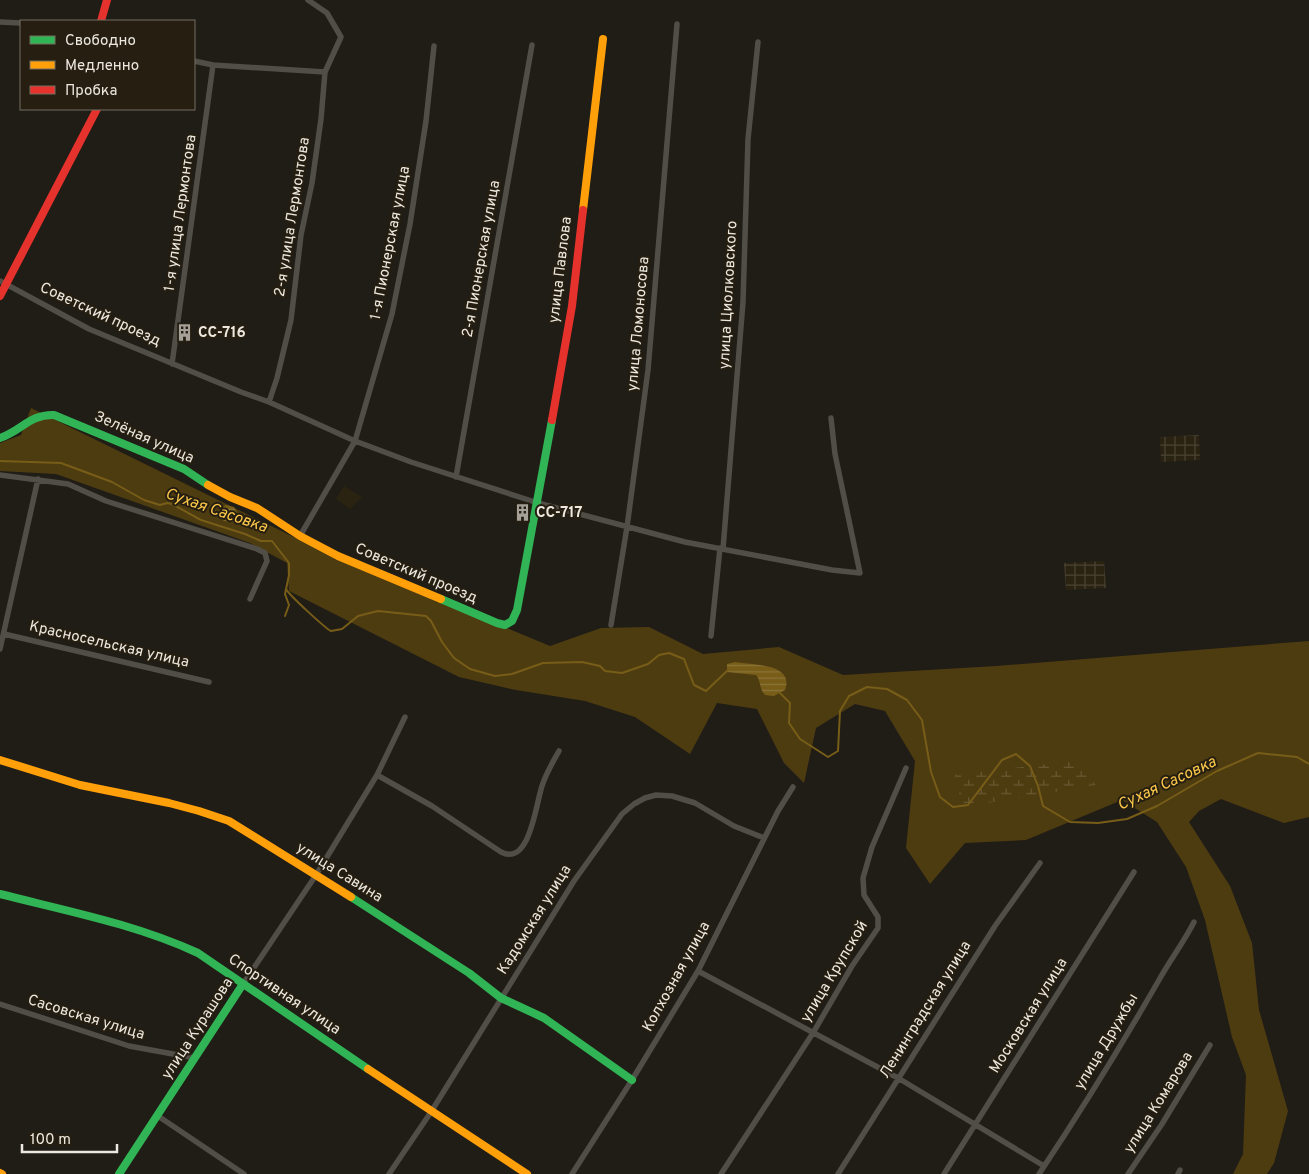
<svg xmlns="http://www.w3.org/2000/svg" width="1309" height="1174" viewBox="0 0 1309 1174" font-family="Overpass,sans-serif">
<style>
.built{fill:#2b2311}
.industrial{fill:url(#industrial-grid)}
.green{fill:#4e3c11}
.wetland{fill:url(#wetland-marsh)}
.water{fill:url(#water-rules)}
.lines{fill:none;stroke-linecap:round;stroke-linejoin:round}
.stream{stroke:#775d18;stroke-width:2}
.street{stroke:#514e48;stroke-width:5.5}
.fast{stroke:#30b455;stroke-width:8}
.slow{stroke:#ff9f0a;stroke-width:8}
.jam{stroke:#e5322d;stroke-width:8}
.labels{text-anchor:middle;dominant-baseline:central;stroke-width:4;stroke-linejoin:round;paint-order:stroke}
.street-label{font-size:15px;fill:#ece8df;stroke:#251e11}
.poi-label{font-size:15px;font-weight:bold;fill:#ece8df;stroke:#251e11;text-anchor:start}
.water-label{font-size:16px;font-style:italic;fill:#fcc84a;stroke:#251e11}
</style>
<defs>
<pattern id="industrial-grid" width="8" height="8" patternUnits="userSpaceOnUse" patternTransform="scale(1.25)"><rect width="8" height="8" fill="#2b2311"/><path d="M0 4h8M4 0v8" fill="none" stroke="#4a4333"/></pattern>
<pattern id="wetland-marsh" width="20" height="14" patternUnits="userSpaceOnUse" patternTransform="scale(1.25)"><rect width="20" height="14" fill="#4e3c11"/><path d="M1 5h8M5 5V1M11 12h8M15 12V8" fill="none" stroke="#685833"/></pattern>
<pattern id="water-rules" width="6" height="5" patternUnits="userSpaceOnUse" patternTransform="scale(1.25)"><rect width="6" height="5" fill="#775d18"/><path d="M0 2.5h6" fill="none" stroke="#8a7439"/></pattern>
</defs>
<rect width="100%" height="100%" fill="#201d16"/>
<path class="built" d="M344,486L362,497L350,509L336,499Z"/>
<path class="industrial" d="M1199,435L1200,460L1161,462L1160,437Z
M1104,561L1106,588L1066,590L1064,563Z"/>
<path class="green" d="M31,408L318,549L550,646L601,628L649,627L703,654L779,647L843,675L996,666L1309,641V817L1284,823L1221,799L1199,811L1189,822L1230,886L1252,943L1259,1010L1288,1111L1274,1163L1267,1174H1233L1243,1154L1246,1075L1232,1037L1205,920L1186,867L1157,822L1122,800L1026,840L965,843L930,884L906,848L915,761L885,711L855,704L816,728L804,783L784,763L757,709L717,703L690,754L635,717L585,701L516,690L459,677L289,591L287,563L250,543L56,474L0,471V443L21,435Z"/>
<path class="wetland" d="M1073,761L1096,785L962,807L955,775Z"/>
<path class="water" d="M226,505L234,507L237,512L233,522L224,521L220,517L223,507Z
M735,662C751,665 795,663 785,690L774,696L765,695C759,689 761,680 756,675L727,672V664Z"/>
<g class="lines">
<path class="stream" d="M0,461L61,463L112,482L144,500L160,505L167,503L172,504L201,520L245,534L261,541H272L289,563V575L285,594L289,605L285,616
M286,589C289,595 325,628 331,631L342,629L358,616L378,611L426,616L431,621L442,642L454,658L470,669L495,676L512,674L543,663L582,662L600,666L605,671L622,673L648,664L659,655L669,653L684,659L694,685L706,691L728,670
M780,693L790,703L789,723L800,739L828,757L838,751L840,711L849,696L867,687L887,689L907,700L922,720L931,772L940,797L953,807L968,805L1002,760L1016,754L1030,766L1038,786L1043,806L1070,822L1098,823L1127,819L1157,806L1217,771L1258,753L1297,757L1309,764"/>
<path class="street" d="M0,22L21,23
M194,61L213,65L325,72
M0,281L89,329L241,392L269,402L355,441L411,462L538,503L685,542L832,570L860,573L835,454L831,418
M172,364L213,65
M269,402L277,378L291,320L301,235L312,183L321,119L325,72L341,37L327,13L308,0
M0,475L68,484L106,501L257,549L265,553L267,561L250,599
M456,477L532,45
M300,536L355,441L392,314L410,224L426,121L434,46
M723,549L743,302L748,139L758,42
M611,625L627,527L648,370L677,24
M4,634L209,682
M711,636L720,548
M0,649L38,479
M377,775L432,806L501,852C530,867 536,803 542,786C546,773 553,762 559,751
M698,971L898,1078L1044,1166
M243,984L316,875L355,811L377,775L405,717
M0,1004L129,1046L195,1058
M158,1116L244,1174
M389,1174L431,1112L574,881L622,814L634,804L645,798L656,795L672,796L695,803L734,826L764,838
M572,1174L632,1080L698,971L778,811L793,787
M721,1174L813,1033L852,966L878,928V917L864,895L863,878L872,847L906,768
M838,1174L995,926L1040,863
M944,1174L1134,872
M1039,1174C1081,1111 1121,1046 1159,980C1170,960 1184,942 1194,922
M1128,1174L1162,1124L1210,1045
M1178,1174L1180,1170"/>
<path class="fast" d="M0,438C21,431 30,414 54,415L184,469L208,485
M441,599L497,623L505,625L512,621L517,610L552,420
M0,894C67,911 135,924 198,953L368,1069
M351,897L469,973L501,998L544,1018L632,1080
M119,1174L243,984"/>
<path class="slow" d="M583,210L603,39
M208,485L230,497L257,508L300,536L338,556L441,599
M0,760L80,785L169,803L199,811L229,821L351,897
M368,1069L527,1174
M0,1173L2,1174"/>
<path class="jam" d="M101,21L107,0
M0,296L97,109
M552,420L572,306L583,210"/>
</g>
<defs>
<symbol id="building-bare" viewBox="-9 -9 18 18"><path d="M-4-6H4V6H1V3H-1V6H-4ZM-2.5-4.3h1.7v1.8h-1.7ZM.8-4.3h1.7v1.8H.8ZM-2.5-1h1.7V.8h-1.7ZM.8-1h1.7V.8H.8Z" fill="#a5a199" stroke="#251e11" stroke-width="2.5" paint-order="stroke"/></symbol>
</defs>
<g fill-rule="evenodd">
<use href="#building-bare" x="172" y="320" width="25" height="25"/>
<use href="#building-bare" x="510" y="500" width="25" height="25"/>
</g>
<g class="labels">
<g class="street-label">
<text transform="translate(181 213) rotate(-82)">1-я улица Лермонтова</text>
<text transform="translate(293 217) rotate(-81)">2-я улица Лермонтова</text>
<text transform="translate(391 243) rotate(-79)">1-я Пионерская улица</text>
<text transform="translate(482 259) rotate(-80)">2-я Пионерская улица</text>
<text transform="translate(561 270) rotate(-83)">улица Павлова</text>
<text transform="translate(729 295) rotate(-87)">улица Циолковского</text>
<text transform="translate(100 315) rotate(25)">Советский проезд</text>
<text transform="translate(639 324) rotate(-85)">улица Ломоносова</text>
<text transform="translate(144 438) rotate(24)">Зелёная улица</text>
<text transform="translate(416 574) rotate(23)">Советский проезд</text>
<text transform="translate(109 645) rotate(13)">Красносельская улица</text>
<text transform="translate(339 873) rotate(32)">улица Савина</text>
<text transform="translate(535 920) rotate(-58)">Кадомская улица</text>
<text transform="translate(835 972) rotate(-59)">улица Крупской</text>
<text transform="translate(677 977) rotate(-61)">Колхозная улица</text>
<text transform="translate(284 995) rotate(34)">Спортивная улица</text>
<text transform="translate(926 1010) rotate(-58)">Ленинградская улица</text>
<text transform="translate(1029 1016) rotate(-58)">Московская улица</text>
<text transform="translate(86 1018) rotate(17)">Сасовская улица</text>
<text transform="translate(198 1029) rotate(-57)">улица Курашова</text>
<text transform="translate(1107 1042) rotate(-59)">улица Дружбы</text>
<text transform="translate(1159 1103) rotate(-58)">улица Комарова</text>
</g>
<g class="poi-label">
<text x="198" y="333">СС-716</text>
<text x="536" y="513">СС-717</text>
</g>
<g class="water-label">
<text transform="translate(216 511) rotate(19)">Сухая Сасовка</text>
<text transform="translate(1167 784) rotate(-25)">Сухая Сасовка</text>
</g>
</g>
<rect x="20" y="20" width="175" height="90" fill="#251e11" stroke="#756f63"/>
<rect x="30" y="36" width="25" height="8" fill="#30b455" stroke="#756f63"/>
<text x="65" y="45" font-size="15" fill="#ece8df">Свободно</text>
<rect x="30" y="61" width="25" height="8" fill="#ff9f0a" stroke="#756f63"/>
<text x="65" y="70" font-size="15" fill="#ece8df">Медленно</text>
<rect x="30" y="86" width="25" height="8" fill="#e5322d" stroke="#756f63"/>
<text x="65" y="95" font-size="15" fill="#ece8df">Пробка</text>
<path d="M22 1144v8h95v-8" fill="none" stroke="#ece8df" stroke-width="2.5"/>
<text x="30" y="1144" font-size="15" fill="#ece8df" stroke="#251e11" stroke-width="4" paint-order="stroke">100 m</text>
</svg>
